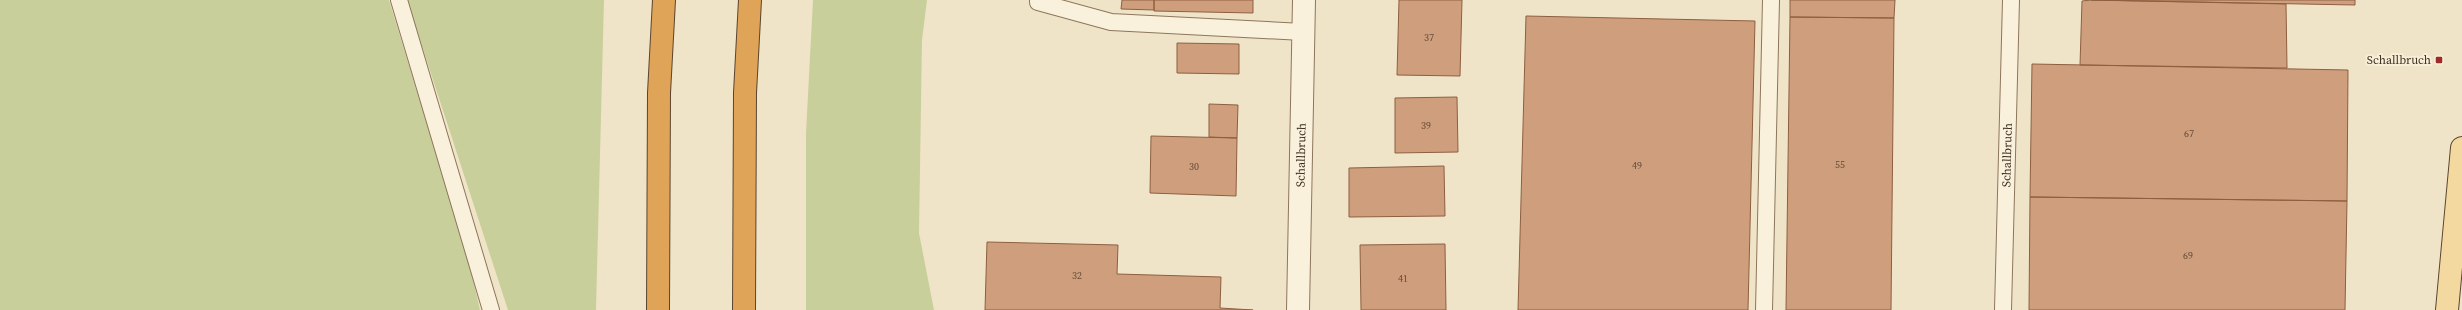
<svg xmlns="http://www.w3.org/2000/svg" width="2462" height="310" viewBox="0 0 2462 310" font-family="'Source Serif 4',serif">
<style>
.green{fill:#c9cf9b}
.building{fill:#cf9f7d;stroke:#8d5f41}
.lines{fill:none;stroke-linecap:round;stroke-linejoin:round}
.service-casing{stroke:#8d765c;stroke-width:18}
.minor-casing{stroke:#8d765c;stroke-width:24}
.primary-casing{stroke:#5b4430;stroke-width:24}
.motorway-casing{stroke:#5b4430;stroke-width:24}
.service{stroke:#faf1dc;stroke-width:16}
.minor{stroke:#faf1dc;stroke-width:22}
.primary{stroke:#f3d9a0;stroke-width:22}
.motorway{stroke:#e0a458;stroke-width:22}
.poi-dot{fill:#9e2a2b;stroke:#f7eed8;stroke-width:1.5}
.labels{text-anchor:middle;dominant-baseline:central;stroke-width:4;stroke-linejoin:round;paint-order:stroke}
.number-label{font-size:10px;fill:#624a37}
.poi-label{font-size:12px;fill:#3d2e20;stroke:#f7eed8;text-anchor:end}
.street-label{font-size:12px;fill:#3d2e20;stroke:#f7eed8}
</style>
<rect width="100%" height="100%" fill="#f0e4c8"/>
<path class="green" d="M0,0H389L469,262L480,310H0Z
M407,0H604L596,310H508Z
M813,0H927L922,40L919,233L934,310H806V133Z"/>
<path class="building" d="M1122,0H1154V10L1121,9Z
M1154,0H1253V13L1154,11Z
M1399,0H1462L1460,76L1397,75Z
M1790,0H1895L1894,18L1790,17Z
M2091,0L2286,4L2287,68L2080,65L2082,1Z
M2091,0H2355V5Z
M1526,16L1755,21L1748,310H1518Z
M1790,17L1894,18L1891,310H1786Z
M1177,43L1239,44V74L1177,73Z
M2032,64L2348,70L2347,201L2030,197Z
M1457,97L1458,152L1395,153V98Z
M1209,104L1238,105L1237,138L1209,137Z
M1151,136L1237,138L1236,196L1150,193Z
M1444,166L1445,216L1349,217V168Z
M2030,197L2347,201L2345,310H2029Z
M987,242L1118,245L1117,274L1221,277L1220,308L1253,310H985Z
M1445,244L1446,310H1361L1360,245Z"/>
<g class="lines">
<defs>
<g id="service">
<path d="M399,0L491,310"/>
<path d="M1038,0V2L1111,22L1303,32"/>
<path d="M1764,310L1771,0"/>
<path id="s1" d="M2003,310L2011,0"/>
</g>
<g id="minor">
<path id="s2" d="M1298,310L1304,0"/>
</g>
<path id="primary" d="M2447,310L2462,148"/>
<path id="motorway" d="M658,310L659,93L664,0
M744,310L745,93L750,0"/>
</defs>
<use href="#service" class="service-casing"/>
<use href="#minor" class="minor-casing"/>
<use href="#primary" class="primary-casing"/>
<use href="#motorway" class="motorway-casing"/>
<use href="#service" class="service"/>
<use href="#minor" class="minor"/>
<use href="#primary" class="primary"/>
<use href="#motorway" class="motorway"/>
</g>
<rect class="poi-dot" x="2435" y="56" width="8" height="8" rx="2"/>
<g class="labels">
<g class="number-label">
<text x="1429" y="37">37</text>
<text x="1426" y="125">39</text>
<text x="2189" y="133">67</text>
<text x="1840" y="164">55</text>
<text x="1637" y="165">49</text>
<text x="1194" y="166">30</text>
<text x="2188" y="255">69</text>
<text x="1077" y="275">32</text>
<text x="1403" y="278">41</text>
</g>
<g class="poi-label">
<text x="2431" y="60">Schallbruch</text>
</g>
<g class="street-label">
<text stroke="none"><textPath href="#s2" startOffset="155">Schallbruch</textPath></text>
<text stroke="none"><textPath href="#s1" startOffset="155">Schallbruch</textPath></text>
</g>
</g>
</svg>
